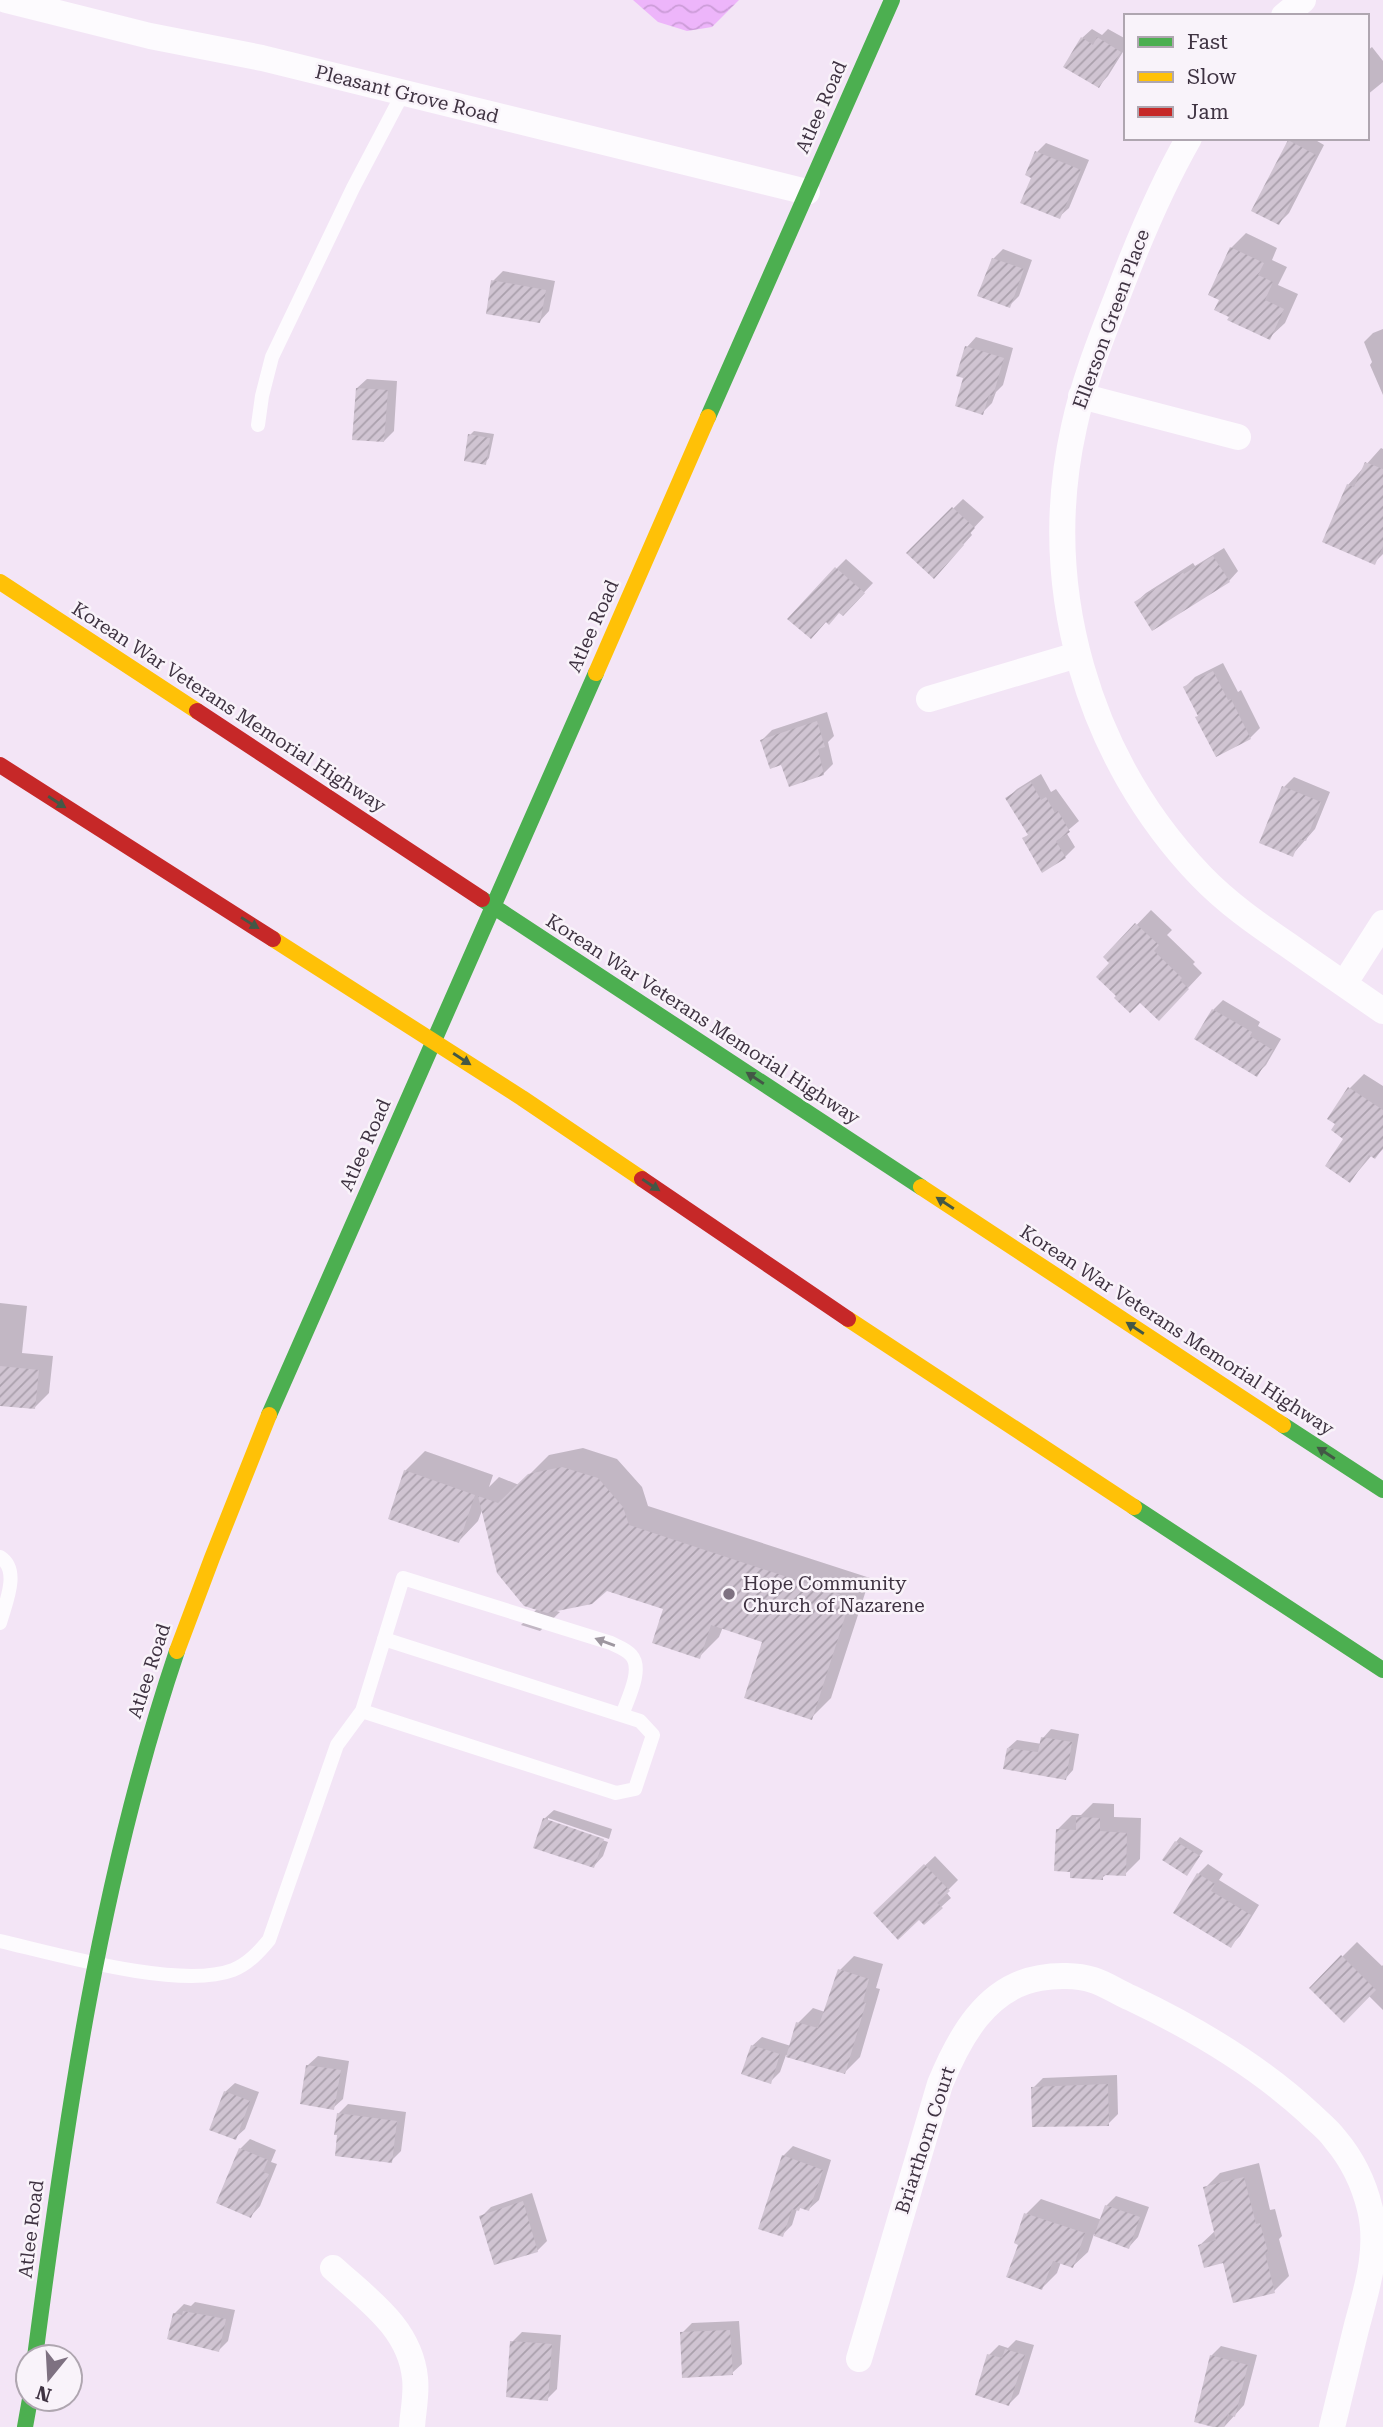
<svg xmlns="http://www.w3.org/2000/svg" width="1383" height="2427" viewBox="0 0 1383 2427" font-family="'Roboto Serif',serif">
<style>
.water{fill:url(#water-waves)}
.shadow{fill:#0003}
.building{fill:url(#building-hatch)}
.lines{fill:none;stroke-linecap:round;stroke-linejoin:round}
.lane{stroke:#fdfbfe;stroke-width:14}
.street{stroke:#fdfbfe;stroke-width:26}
.fast{stroke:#4caf50;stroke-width:16}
.slow{stroke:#ffc107;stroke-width:16}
.jam{stroke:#c62828;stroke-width:16}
.oneway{fill:#435846}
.oneway2{fill:#9e97a0}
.poi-dot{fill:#7e7181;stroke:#f9f3fa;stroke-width:2.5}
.labels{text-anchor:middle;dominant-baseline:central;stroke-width:5;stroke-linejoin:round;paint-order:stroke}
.street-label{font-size:19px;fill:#3f3342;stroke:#f9f3fa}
.poi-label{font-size:19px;fill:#3f3342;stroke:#f9f3fa;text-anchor:start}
</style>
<defs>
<pattern id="water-waves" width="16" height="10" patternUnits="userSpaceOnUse" patternTransform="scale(1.75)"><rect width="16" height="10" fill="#edb5fa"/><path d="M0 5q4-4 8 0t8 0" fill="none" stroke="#cc9cd8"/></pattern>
<pattern id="building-hatch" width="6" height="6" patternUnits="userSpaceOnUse" patternTransform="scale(1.75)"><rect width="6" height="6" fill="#d0c4d2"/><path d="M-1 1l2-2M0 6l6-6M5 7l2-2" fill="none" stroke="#aaa0ac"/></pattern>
</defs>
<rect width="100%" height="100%" fill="#f3e5f6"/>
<path class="water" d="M633,0H739L712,27L687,31L658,22Z"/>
<path class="shadow" d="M1092,29L1102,35L1108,29L1126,39V47L1108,76L1099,86L1082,38Z
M1372,47L1383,61V82L1367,95V51Z
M1292,138H1312L1324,145L1289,213L1279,223L1289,141Z
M1046,143L1089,160L1069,208L1059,217L1037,152Z
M1246,233L1277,248L1272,260L1287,267L1278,285L1298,294L1285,323L1270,337L1231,316V248Z
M1003,249L1032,260L1019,296L1009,306L993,259Z
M503,271L555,281L549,311L540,321L493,281Z
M1383,329V395L1370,365L1372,362L1364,342L1373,333Z
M976,337L1013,348L1003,385L996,392L992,403L982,413L966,377L967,347Z
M367,379L397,381L394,431L384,441L357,388Z
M474,431L494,434L489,458L485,463L470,435Z
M1381,448L1383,449V554L1375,562L1348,485Z
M963,499L984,517L970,532L972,535L943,567L908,553Z
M1224,548L1238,571L1229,581L1136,602L1146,593L1193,563L1195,566Z
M846,559L873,583L853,604L836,569Z
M1223,663L1238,692L1241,690L1260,728L1250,738L1200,715L1185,687L1195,677Z
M827,712L834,736L828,742L833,764L823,774L782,762L762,740L772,730Z
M1041,774L1051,792L1056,789L1079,821L1066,832L1075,847L1065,857L1024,839L1029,834L1007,798L1017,789Z
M1294,777L1330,792L1315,829L1293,854L1284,787Z
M1151,910L1172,930L1167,935L1195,962L1193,964L1202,973L1173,1004L1140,1001L1118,996L1112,963L1106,957Z
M1223,1000L1260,1022L1258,1026L1281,1039L1266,1065L1257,1074L1213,1010Z
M1364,1074L1383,1086V1149L1375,1157L1372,1155L1350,1181L1346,1138L1350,1088Z
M0,1303L27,1306L22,1353L53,1356L49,1393L34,1408L0,1404Z
M583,1448L617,1459L642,1487L648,1506L870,1578L831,1698L811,1718L765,1640L723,1627L719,1637L699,1657L665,1608L607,1589L553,1610L560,1612L540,1631L521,1625L538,1608L483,1508L478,1521L459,1541L405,1471L425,1451L493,1475L489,1487L499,1477L519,1485L549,1455Z
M1051,1729L1079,1734L1073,1770L1065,1779L1008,1748L1017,1740L1042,1744L1043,1738Z
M1093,1803L1114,1804V1817L1141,1818L1140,1859L1125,1874H1107L1102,1878L1057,1830L1072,1815H1081Z
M554,1810L612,1829L609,1839L548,1818V1822L608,1842L603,1856L594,1866L544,1819Z
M1180,1837L1203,1851L1187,1874L1176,1842Z
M935,1856L958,1880L946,1892L951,1898L941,1907L919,1917L875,1913Z
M1208,1864L1223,1874L1219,1880L1259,1905L1240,1936L1230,1946L1198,1874Z
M1357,1942L1382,1966L1383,1965V2010L1369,1996L1311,1988Z
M854,1956L883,1964L876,1988L880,1989L860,2057L845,2072L786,2055L780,2072L770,2082L752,2046L762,2037L791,2046L798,2023L813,2008L825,2012L840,1970Z
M318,2056L349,2061L343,2099L333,2108L308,2065Z
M1117,2075L1118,2114L1108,2124L1033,2088L1043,2078Z
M235,2083L259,2092L245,2129L235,2138L225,2092Z
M348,2104L406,2112L401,2151L391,2161L339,2134L338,2114Z
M250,2139L276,2150L271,2162L277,2164L260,2206L251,2216L240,2149Z
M793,2146L831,2160L819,2200L809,2209L801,2207L797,2209L792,2225L782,2235L783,2156Z
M1259,2163L1270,2210L1275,2209L1282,2236L1279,2239L1289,2276L1274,2291L1200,2245L1216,2230L1205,2188L1220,2173Z
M532,2193L547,2241L537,2251L481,2217L491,2207Z
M1116,2196L1149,2207L1138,2237L1129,2247L1094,2234L1088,2252L1073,2266L1061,2262L1057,2273L1042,2288L1020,2244L1026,2214L1041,2199L1102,2220L1106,2206Z
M195,2302L235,2310L228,2341L219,2350L174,2314L184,2304L191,2306Z
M739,2321L742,2364L732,2373L682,2333L692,2323Z
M522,2332L561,2335L557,2389L547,2399L512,2342Z
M1016,2340L1034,2345L1019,2394L1009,2404L989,2355L999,2345L1008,2348Z
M1221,2346L1257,2355L1244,2405L1224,2427H1220L1211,2356Z"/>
<path class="building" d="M1081,37L1093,45L1097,37L1121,52L1099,88L1063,67Z
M1288,140L1316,155L1279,225L1251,211Z
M1035,151L1081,170L1060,219L1020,203L1031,178L1025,175Z
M1230,247L1264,263L1258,275L1273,282L1265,300L1284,309L1270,340L1227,320L1229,317L1214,310L1219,300L1208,295Z
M992,258L1024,269L1010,308L977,296Z
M491,280L546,290L540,323L486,314Z
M965,346L1004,358L993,396L989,395L983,415L955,406L963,378L956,376Z
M356,388L388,390L384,442L352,440Z
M468,434L490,438L486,465L464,461Z
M1365,462L1383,469V546L1375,565L1322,542L1347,484L1354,487Z
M952,507L975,528L962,543L964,545L934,579L906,553Z
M1213,556L1230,582L1152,631L1134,602L1183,572L1184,574Z
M835,567L865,593L843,616L839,613L829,625L826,622L811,639L787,619Z
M1213,671L1228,700L1231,699L1251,739L1216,757L1195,717L1198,716L1183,687Z
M817,721L825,747L818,749L824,775L789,787L781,765L770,769L760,740Z
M1031,782L1041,800L1046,797L1055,813L1058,811L1070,832L1056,841L1066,858L1042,873L1022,838L1028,835L1005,798Z
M1282,786L1321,802L1306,841L1300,839L1293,857L1259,843Z
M1135,923L1159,945L1154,951L1182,978L1180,980L1189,989L1159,1021L1140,1003L1130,1013L1114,998L1116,996L1096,977L1109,963L1103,957Z
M1212,1009L1252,1032L1250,1036L1273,1050L1257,1077L1194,1039Z
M1348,1087L1383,1110V1148L1375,1159L1369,1155L1350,1183L1325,1166L1343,1139L1331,1130L1335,1124L1327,1119Z
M0,1366L39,1370L35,1409L0,1406Z
M562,1467L598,1478L623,1507L629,1525L851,1598L812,1720L744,1698L762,1642L711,1625L700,1659L652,1643L663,1609L607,1591L592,1604L547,1613L524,1606L497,1573L478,1496L498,1503L528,1474Z
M404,1470L475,1495L459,1543L388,1519Z
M1041,1737L1072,1742L1066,1780L1003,1769L1007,1748L1038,1752Z
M1076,1817L1100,1818V1831L1127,1833L1126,1876L1103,1875V1880L1070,1878V1872L1054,1871L1056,1829L1076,1830Z
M543,1818L604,1839L594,1868L533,1848Z
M1175,1841L1200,1856L1187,1876L1162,1860Z
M924,1864L950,1891L937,1903L943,1908L924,1925L919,1920L898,1940L873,1913Z
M1197,1873L1215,1884L1211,1891L1251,1915L1231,1948L1173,1913Z
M1341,1955L1376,1990L1344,2023L1309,1988Z
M838,1969L869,1979L863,2002L866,2003L845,2074L786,2057L796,2022L818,2028Z
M751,2045L780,2054L771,2084L741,2074Z
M306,2065L341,2070L334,2110L300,2104Z
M1108,2084L1109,2126L1032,2127L1031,2087Z
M224,2091L250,2101L236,2140L209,2130Z
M337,2113L397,2121L392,2163L335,2156L337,2135H334Z
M239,2148L268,2160L263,2172L269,2174L251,2218L216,2203Z
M782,2155L823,2170L809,2211L800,2208L799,2211L792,2209L783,2237L758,2229Z
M1244,2177L1256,2224L1260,2223L1268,2252L1265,2253L1275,2293L1233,2303L1223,2263L1204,2268L1198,2245L1216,2240L1203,2187Z
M523,2201L538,2252L494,2265L479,2216Z
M1105,2205L1140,2217L1129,2249L1094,2236Z
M1024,2213L1085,2233L1073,2268L1053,2261L1042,2290L1006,2277L1018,2245L1014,2243Z
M183,2311L226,2319L219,2352L167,2339L173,2313L182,2315Z
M730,2330L733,2375L682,2378L680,2332Z
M510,2341L552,2344L548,2401L506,2397Z
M1005,2349L1025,2355L1009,2406L975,2395L987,2354L1002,2358Z
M1210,2355L1248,2365L1235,2417L1228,2414L1224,2427H1213L1194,2422Z"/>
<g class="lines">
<path class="lane" d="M258,425L262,396L272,357L353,188L403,93
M0,1557C21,1570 5,1604 0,1623
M362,1711L616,1793L635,1789L653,1735L640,1721L384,1639
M0,1941C56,1954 180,1990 233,1970C248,1964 259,1952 269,1940L337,1745L362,1711L403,1578L611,1643C617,1646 626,1649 631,1655C644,1669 627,1700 622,1715"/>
<path class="street" d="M6,0L150,36L262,58L807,192
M1284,16L1303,0
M1189,138C1161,187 1139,239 1119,292C1102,336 1084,380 1074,427C1038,588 1088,758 1201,876C1227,903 1257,924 1288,945C1319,967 1351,989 1383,1011
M1081,396L1238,437
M929,699L1077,655
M1344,984L1383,923
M333,2268C368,2300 410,2328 415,2378C417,2394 413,2411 412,2427
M859,2359L940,2084C959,2038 986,1987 1040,1978C1056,1975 1077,1975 1093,1980C1106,1984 1119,1993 1131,1998C1194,2028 1257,2065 1309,2113C1317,2121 1328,2129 1335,2139C1352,2159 1364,2184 1370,2209C1380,2250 1366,2291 1356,2329C1348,2362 1340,2394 1332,2427"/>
<path class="fast" d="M708,417L892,0
M482,899L921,1187
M269,1415L596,673
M1283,1425L1383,1490
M1134,1507L1383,1670
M35,2357C66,2119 100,1879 177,1651
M25,2427L30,2399"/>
<path class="slow" d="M0,582L197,711
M596,673L708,417
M273,939L522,1098L642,1179
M921,1187L1283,1425
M848,1319L1134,1507
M177,1651L212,1558L269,1415"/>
<path class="jam" d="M197,711L482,899
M0,765L273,939
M642,1179L848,1319"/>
</g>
<defs><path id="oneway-solid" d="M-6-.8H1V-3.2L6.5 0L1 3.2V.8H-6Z" transform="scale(1.75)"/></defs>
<g class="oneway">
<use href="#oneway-solid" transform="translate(57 802) rotate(33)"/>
<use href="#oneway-solid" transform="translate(250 923) rotate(32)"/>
<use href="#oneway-solid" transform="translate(462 1059) rotate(33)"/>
<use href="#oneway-solid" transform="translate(755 1078) rotate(-147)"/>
<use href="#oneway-solid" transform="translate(651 1185) rotate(34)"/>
<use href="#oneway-solid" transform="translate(945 1203) rotate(-147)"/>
<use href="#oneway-solid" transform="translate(1135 1328) rotate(-147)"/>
<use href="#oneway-solid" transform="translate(1326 1453) rotate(-147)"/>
</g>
<use class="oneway2" href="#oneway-solid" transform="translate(605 1642) rotate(-160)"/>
<circle class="poi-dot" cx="729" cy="1594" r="7"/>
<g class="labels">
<g class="street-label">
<text transform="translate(407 94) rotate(14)">Pleasant Grove Road</text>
<text transform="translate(821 107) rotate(-66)">Atlee Road</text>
<text transform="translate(1111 319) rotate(-70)">Ellerson Green Place</text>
<text transform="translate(593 626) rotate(-66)">Atlee Road</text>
<text transform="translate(229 707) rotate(33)">Korean War Veterans Memorial Highway</text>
<text transform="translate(703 1019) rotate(33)">Korean War Veterans Memorial Highway</text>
<text transform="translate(365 1145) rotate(-66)">Atlee Road</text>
<text transform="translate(1177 1330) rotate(33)">Korean War Veterans Memorial Highway</text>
<text transform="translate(149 1671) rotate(-72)">Atlee Road</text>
<text transform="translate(925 2140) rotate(-72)">Briarthorn Court</text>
<text transform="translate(31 2229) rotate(-83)">Atlee Road</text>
</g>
<g class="poi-label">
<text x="743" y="1583">Hope Community<tspan x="743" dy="22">Church of Nazarene</tspan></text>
</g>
</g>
<rect x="1124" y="14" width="245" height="126" fill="#f9f3fa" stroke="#afa6b0" stroke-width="2"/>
<rect x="1138" y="37" width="35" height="10" fill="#4caf50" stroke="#afa6b0" stroke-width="2"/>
<text x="1187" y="49" font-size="21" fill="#3f3342">Fast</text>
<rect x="1138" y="72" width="35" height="10" fill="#ffc107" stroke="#afa6b0" stroke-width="2"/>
<text x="1187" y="84" font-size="21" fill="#3f3342">Slow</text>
<rect x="1138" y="107" width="35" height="10" fill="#c62828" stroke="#afa6b0" stroke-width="2"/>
<text x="1187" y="119" font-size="21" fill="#3f3342">Jam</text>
<g transform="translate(49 2378) rotate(198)"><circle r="33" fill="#f9f3fa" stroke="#afa6b0" stroke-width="2"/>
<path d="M0-5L12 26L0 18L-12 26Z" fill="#7e7181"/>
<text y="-10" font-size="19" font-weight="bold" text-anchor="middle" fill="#3f3342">N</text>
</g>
</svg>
